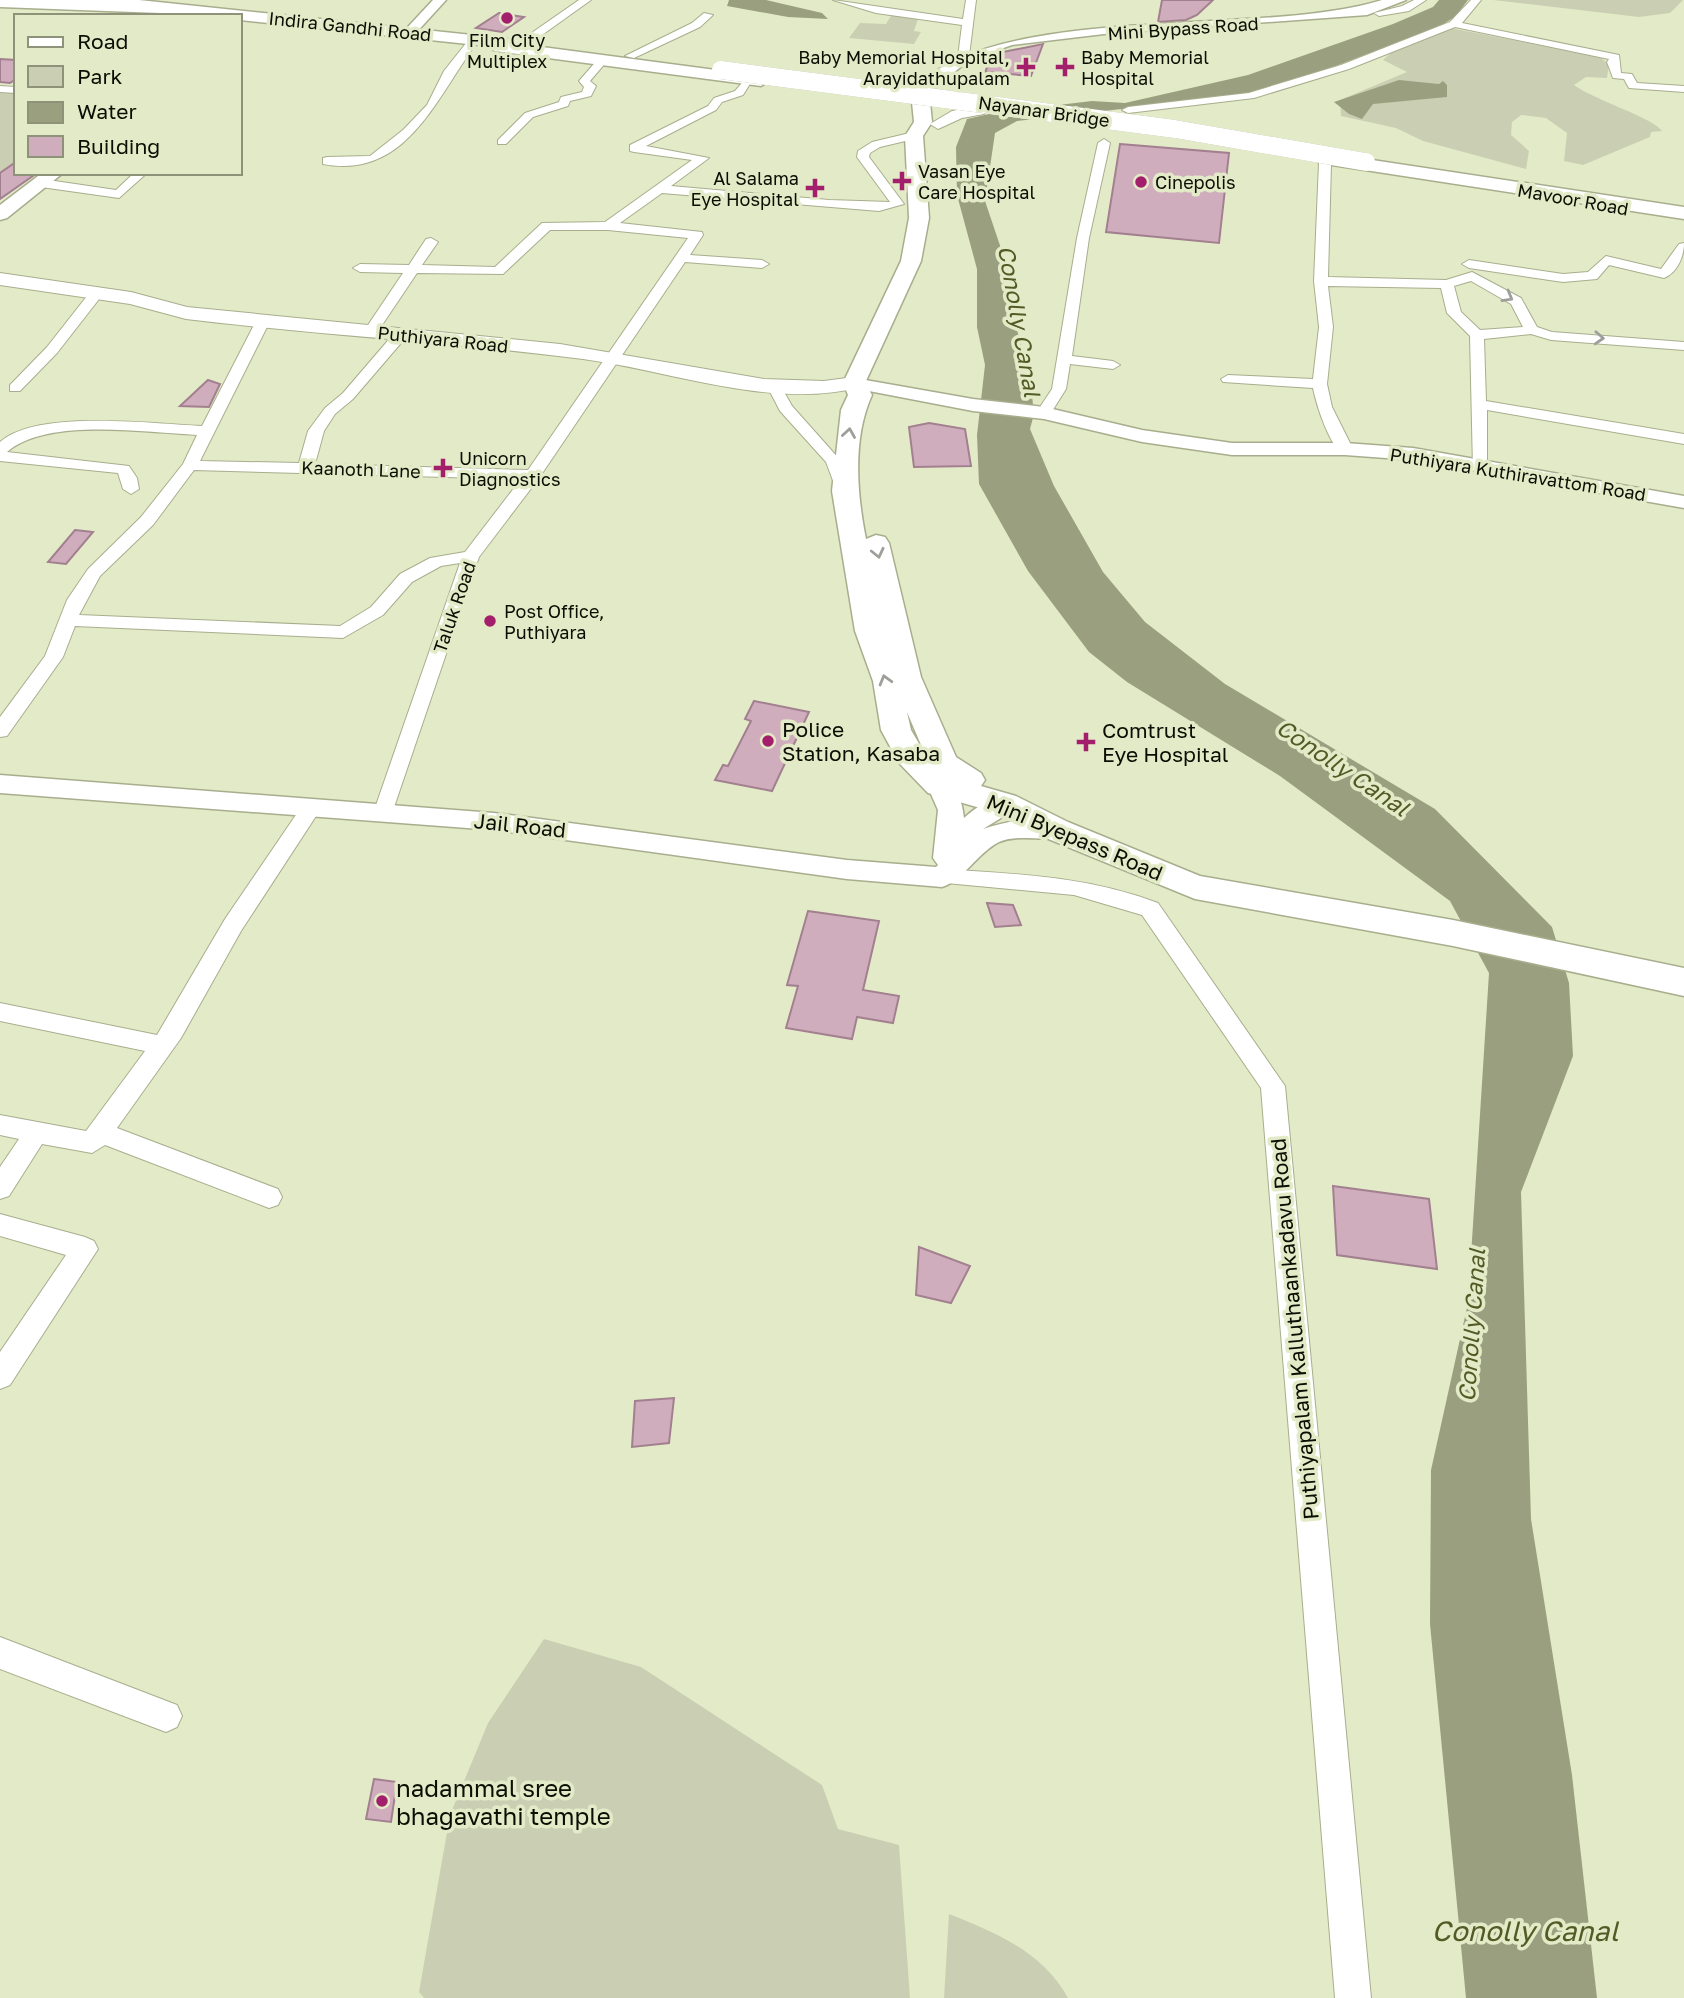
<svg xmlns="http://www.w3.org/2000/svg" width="1684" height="1998" viewBox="0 0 1684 1998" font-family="'Golos Text',sans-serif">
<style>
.green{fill:#cacfb4}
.water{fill:#9aa07f}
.building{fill:#d0adbc;stroke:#a2808f;stroke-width:2}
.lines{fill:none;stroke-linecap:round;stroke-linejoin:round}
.minor-casing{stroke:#a8ae8d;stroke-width:2}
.tertiary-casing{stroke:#a8ae8d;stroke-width:3}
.secondary-casing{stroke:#a8ae8d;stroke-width:2}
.primary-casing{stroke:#a8ae8d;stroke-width:3}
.minor{fill:#fff;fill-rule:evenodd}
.tertiary{fill:#fff;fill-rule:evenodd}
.secondary{fill:#fff;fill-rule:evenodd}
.primary{fill:#fff;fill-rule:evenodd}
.primary-bridge-casing{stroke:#a8ae8d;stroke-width:18;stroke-linecap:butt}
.primary-bridge{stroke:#fff;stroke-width:18}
.oneway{stroke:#9e9e9a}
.poi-dot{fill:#a31f6c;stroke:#e3eac7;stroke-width:2.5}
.labels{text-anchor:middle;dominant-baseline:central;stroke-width:7;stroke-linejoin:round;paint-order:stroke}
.far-street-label{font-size:18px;fill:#0c0d03;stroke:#e3eac7}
.far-poi-label{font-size:18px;fill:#0c0d03;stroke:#e3eac7;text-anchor:start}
.poi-label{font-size:21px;fill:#0c0d03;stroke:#e3eac7;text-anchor:start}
.street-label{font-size:21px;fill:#0c0d03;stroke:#e3eac7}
.water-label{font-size:23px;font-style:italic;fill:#535a25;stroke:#e3eac7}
.near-poi-label{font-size:24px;fill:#0c0d03;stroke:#e3eac7;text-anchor:start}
.near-water-label{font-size:28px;font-style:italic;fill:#535a25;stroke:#e3eac7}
</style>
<rect width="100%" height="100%" fill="#e3eac7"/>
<path class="green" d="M1493,0H1683L1670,13L1639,17Z
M892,14L919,16L914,31L921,32L914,44L849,38L860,23L886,24Z
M1450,28L1598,56L1609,64L1607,78L1586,77L1574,85C1594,100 1652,117 1662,131L1651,132L1650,137L1583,165L1564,161L1567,133L1546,118L1521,115L1512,122L1511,135L1529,151L1526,169L1423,141L1396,128L1341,116L1340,100L1407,72L1383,60L1392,52Z
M0,92L16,93V173H37L0,199Z
M544,1639L641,1667L822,1785L838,1829L899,1845L910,1998H424L419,1992L450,1815L488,1723Z
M949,1914C997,1933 1043,1952 1068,1998H944Z"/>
<path class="water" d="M729,0H766L822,13L828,19L788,17L727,6Z
M1439,0H1468L1455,17L1438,27L1304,78L1243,95L1017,121L995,133L985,201L1012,281L1014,319L1030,377L1034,414L1030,429L1054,486L1103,572L1145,622L1225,684L1435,809L1552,927L1569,983L1573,1056L1521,1192L1531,1519L1572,1775L1597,1998H1466L1430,1624L1431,1470L1468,1303L1489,973L1450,901L1280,776L1127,682L1089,652L1028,571L979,484L977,435L985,365L977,327V269L957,195L956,147L967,119L998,112L1092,101L1125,103L1248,75L1393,24L1433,7Z
M1399,80L1439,84L1443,81L1447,85V97L1373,104L1362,119L1349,114L1334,102Z"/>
<path class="building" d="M1162,0H1213L1197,15L1186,20L1158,22Z
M499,13L524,17L502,32L476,28Z
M1043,44L1031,76L985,72L993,54Z
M0,59L16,60V79L10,83L0,82Z
M1120,144L1229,153L1219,243L1106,232Z
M16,162V173H37L0,199V173Z
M208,380L220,384L209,407L180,406Z
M929,423L965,429L971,466L914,467L909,427Z
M75,530L93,532L66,564L48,562Z
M754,701L809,712L772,791L715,780L723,765L728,766L751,721L745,719Z
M987,903L1013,905L1021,925L995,927Z
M808,911L879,921L863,990L899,996L893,1023L857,1017L852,1039L786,1028L798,986L787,985Z
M1333,1186L1429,1199L1437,1269L1337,1255Z
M919,1247L970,1266L951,1303L916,1295Z
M674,1398L669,1443L632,1447L635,1401Z
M374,1779L397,1782L391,1822L366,1819Z"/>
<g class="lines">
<defs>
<path id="minor" d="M579,0H591L528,45H520V41Z
M833,0L963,19L966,0H976L969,56L974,60L969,63L958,57L962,25L876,13Z
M1414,0H1426L1409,11L1379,16L1374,13L1402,6Z
M1471,0H1481L1462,23L1619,55L1621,73L1632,74L1637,83L1684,86V92L1629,88L1624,79L1613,78L1607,62L1609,59L1455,27L1349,69L1254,98L1128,113L1122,110L1128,107L1249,93L1341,65L1450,22Z
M704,13L713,15L700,27L634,58L625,56L692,23Z
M467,42L476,44C436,98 406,180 323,164V158L327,157L370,156L403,130L427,105L444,71Z
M599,58L608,60L590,81L596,86L591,96L570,101L568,106L533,117L506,144H498V140L525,113L559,102L561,97L582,92L584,87L579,81Z
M748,76L753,79L743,95L722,102L716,110L646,146L709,158L671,186L829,200L890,202L857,157L858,151L872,142L914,132L920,136L918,138L880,147L870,153L869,157L904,204L879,211L662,193L620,223L702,232L703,235L690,255L762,260L769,264L762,268L685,262L539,478L479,557L391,816L384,818L374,811L460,563L441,566L412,582L383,615L343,638L75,626L63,657L7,736L0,737V717L45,656L67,600L88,569L141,517L183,464L197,435C145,433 48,417 7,452L129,466L137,478L139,489L131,494L123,489L118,473L0,461V442C38,409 152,424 202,426L255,323L262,319L269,323L200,461L299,463L308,431L325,408L343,393L397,330L402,329L409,333L407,336L353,399L335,414L324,431L315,464L528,470L688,238L608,230H550L503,274L417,273L376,334L371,335L364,331L403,273L360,272L353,268L360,264L409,265L426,239L431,238L438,242L422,265L495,267L542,223L605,222L692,160L634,152L630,151V145L708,106L714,98L735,91ZM194,470L521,479L465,552L430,558L400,574L371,607L340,626L79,615L100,576L153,525Z
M0,86L16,87V93L0,92Z
M1104,139L1110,143L1089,238L1072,356L1113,361L1120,365L1113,369L1070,364L1066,389L1049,416L1044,418L1036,413L1052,389L1077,238L1098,143Z
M1325,159L1331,163L1328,277L1446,280L1472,272L1521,298L1537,327L1552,332L1684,342V350L1551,340L1531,334L1484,339L1486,401L1684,434V444L1487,410V466L1485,469H1473L1470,336L1447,313L1441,288L1328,286L1333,327L1327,384L1332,407L1353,449L1351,452L1345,454C1330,450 1316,403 1313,388L1223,382L1221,379L1228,375L1313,379L1319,327L1314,281L1319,163ZM1471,281L1511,304L1523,327L1480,330L1461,312L1454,286Z
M134,173H147L119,198L41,187L35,183L41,179L116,190Z
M1684,243C1684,257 1677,273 1664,278L1609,265L1597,279L1563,282L1469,268L1462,264L1469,260L1563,274L1588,272L1606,256L1661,269L1679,244Z
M91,291L103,294L57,353L20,391H10V385L47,347Z
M774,382L779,383L792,406L841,461L852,491L850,494H838L826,462L780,411L767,386Z
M311,801L321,808L318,813L241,931L181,1038L117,1128L278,1189L282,1197L278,1205L269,1208L105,1145L92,1153L42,1144L9,1196L0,1199V1167L19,1139L0,1135V1115L86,1131L145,1051L0,1021V1003L157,1035L225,919L304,803Z
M942,869C1016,874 1087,876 1158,903L1285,1086L1371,1998H1335L1261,1088L1142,915L1074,895L935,882L931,877L935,872Z
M0,1214L85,1237L94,1241L98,1249L10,1385L0,1389V1352L66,1255L0,1236Z
M0,1637L177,1705L182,1716L177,1727L166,1732L0,1669Z"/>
<path id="tertiary" d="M433,0H446L414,35H406V29Z
M854,378L973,399L1044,407L1142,430L1232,443H1345L1413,448L1684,496V508L1413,460L1345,455H1232L1142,442L1044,419L973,411L848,387L845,383Z
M0,775L494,813L847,860L936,867L938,865L933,858L938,810L927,785L930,779C954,772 962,799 964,818C977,806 996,793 1014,798L1017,804L1014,810L983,829C1010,820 1038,815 1066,824L1070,830L1066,836C1044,843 1021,833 999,842C977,853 964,880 942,887L847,879L494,830L0,793Z"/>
<path id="secondary" d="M978,106L984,108V114L962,118L938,129L930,124L952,111Z
M0,273L131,292L187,307L560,344L764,379L824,381L854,377L864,383L861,387C771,410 673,371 583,359C451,342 318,335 186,319L130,304L0,285Z"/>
<path id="primary" d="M0,0H139L519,40L527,45L761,76L769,81L761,86L495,51L487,46L240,20V16L0,7Z
M1382,0H1406L1367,15L1104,34L1012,45L969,60L929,93L932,122L923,136L929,218L921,261L865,383L872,395C852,439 857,494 866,539L876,535L885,537L889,543L921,677L956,757L981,773L985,780L981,786L1016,796L1068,822L1200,876L1453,920L1684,968V996L1453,946L1195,899L1046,838L994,812L928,793L899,763L881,730L873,681L855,631L832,491L841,410L848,395L843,383L901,261L909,218L905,136L914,122L911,92C991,0 1263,38 1382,0ZM907,712L924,752L911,730Z
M1326,153L1684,207V219L1319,163L1317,159Z
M42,173H63L7,218L0,220V205Z"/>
</defs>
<use href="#minor" class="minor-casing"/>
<use href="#tertiary" class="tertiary-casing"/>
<use href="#secondary" class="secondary-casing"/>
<use href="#primary" class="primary-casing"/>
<use href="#minor" class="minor"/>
<use href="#tertiary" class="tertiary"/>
<use href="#secondary" class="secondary"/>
<use href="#primary" class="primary"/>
<defs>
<path id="primary-bridge" d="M721,70L1175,129L1366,162"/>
</defs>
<use href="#primary-bridge" class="primary-bridge-casing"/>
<use href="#primary-bridge" class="primary-bridge"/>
</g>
<defs><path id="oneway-chevron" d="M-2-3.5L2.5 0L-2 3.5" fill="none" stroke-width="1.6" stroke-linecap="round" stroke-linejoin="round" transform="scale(1.75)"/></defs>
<g class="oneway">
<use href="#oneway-chevron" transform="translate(1508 297) rotate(30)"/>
<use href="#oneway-chevron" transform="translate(1599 338) rotate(3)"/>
<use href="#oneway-chevron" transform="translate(849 433) rotate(-81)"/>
<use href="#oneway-chevron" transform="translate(878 553) rotate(77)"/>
<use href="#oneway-chevron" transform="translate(885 680) rotate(-106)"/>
</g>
<g class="poi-dot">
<circle cx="507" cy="18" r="7"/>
<path d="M1022.5 56.5h7v7h7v7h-7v7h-7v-7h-7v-7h7z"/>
<path d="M1061.5 56.5h7v7h7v7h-7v7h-7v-7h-7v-7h7z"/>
<path d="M898.5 170.5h7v7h7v7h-7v7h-7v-7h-7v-7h7z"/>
<circle cx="1141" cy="182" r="7"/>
<path d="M811.5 177.5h7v7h7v7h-7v7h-7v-7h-7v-7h7z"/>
<path d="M439.5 457.5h7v7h7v7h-7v7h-7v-7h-7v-7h7z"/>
<circle cx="490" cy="621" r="7"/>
<circle cx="768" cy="741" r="7"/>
<path d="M1082.5 731.5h7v7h7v7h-7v7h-7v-7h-7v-7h7z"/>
<circle cx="382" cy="1801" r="7"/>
</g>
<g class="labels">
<g class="far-street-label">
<text transform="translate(350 26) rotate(6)">Indira Gandhi Road</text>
<text transform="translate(1183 28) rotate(-4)">Mini Bypass Road</text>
<text transform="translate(1044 111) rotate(8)">Nayanar Bridge</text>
<text transform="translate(1573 199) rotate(10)">Mavoor Road</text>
<text transform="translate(443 339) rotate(6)">Puthiyara Road</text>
<text transform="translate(361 469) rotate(2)">Kaanoth Lane</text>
<text transform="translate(1518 474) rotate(9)">Puthiyara Kuthiravattom Road</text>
<text transform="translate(454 607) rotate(-71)">Taluk Road</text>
</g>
<g class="far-poi-label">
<text x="507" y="40" text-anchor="middle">Film City<tspan x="507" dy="21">Multiplex</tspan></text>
<text x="1010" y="57" text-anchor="end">Baby Memorial Hospital,<tspan x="1010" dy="21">Arayidathupalam</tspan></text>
<text x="1081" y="57">Baby Memorial<tspan x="1081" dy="21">Hospital</tspan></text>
<text x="918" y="171">Vasan Eye<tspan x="918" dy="21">Care Hospital</tspan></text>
<text x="799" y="178" text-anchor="end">Al Salama<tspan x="799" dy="21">Eye Hospital</tspan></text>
<text x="1155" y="182">Cinepolis</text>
<text x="459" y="458">Unicorn<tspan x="459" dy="21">Diagnostics</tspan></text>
<text x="504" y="611">Post Office,<tspan x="504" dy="21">Puthiyara</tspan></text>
</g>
<g class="poi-label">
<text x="782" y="729">Police<tspan x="782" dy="24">Station, Kasaba</tspan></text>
<text x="1102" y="730">Comtrust<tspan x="1102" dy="24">Eye Hospital</tspan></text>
</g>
<g class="street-label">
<text transform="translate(520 825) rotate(6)">Jail Road</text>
<text transform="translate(1075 837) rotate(23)">Mini Byepass Road</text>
<text transform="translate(1294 1329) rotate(-95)">Puthiyapalam Kalluthaankadavu Road</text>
</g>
<g class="water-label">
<text transform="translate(1020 321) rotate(80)">Conolly Canal</text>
<text transform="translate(1343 767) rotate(34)">Conolly Canal</text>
<text transform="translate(1471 1325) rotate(-86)">Conolly Canal</text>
</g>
<g class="near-poi-label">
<text x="396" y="1787">nadammal sree<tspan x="396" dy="28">bhagavathi temple</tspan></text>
</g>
<g class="near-water-label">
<text x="1525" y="1930">Conolly Canal</text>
</g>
</g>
<rect x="14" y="14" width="228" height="161" fill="#e3eac7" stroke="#8d9279" stroke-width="2"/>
<rect x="28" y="37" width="35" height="10" fill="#ffffff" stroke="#8d9279" stroke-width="2"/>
<text x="77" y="49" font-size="21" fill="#0c0d03">Road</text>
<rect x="28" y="66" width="35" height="21" fill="#cacfb4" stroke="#8d9279" stroke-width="2"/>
<text x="77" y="84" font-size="21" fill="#0c0d03">Park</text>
<rect x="28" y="102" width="35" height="21" fill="#9aa07f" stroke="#8d9279" stroke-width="2"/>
<text x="77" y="119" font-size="21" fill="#0c0d03">Water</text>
<rect x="28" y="136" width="35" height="21" fill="#d0adbc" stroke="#8d9279" stroke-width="2"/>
<text x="77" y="154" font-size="21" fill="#0c0d03">Building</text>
</svg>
